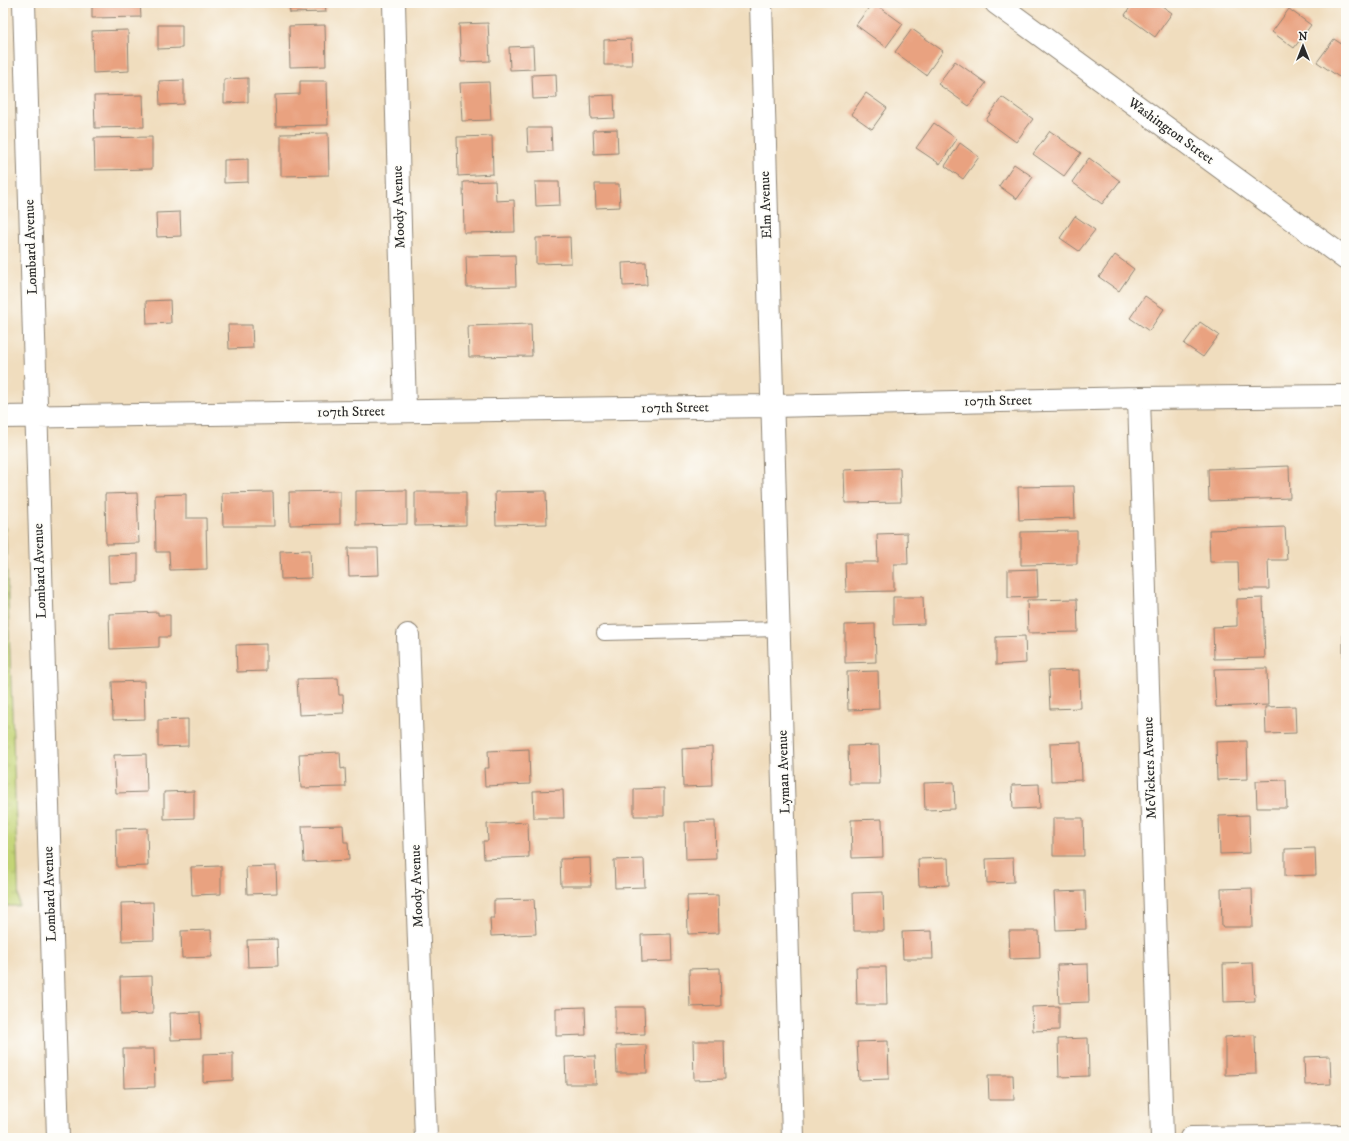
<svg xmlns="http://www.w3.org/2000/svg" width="1349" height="1141" viewBox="0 0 1349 1141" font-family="'IM FELL DW Pica',serif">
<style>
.park{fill:url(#park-tufts);stroke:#778050}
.building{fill:#e9a280}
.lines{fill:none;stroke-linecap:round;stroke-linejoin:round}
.service-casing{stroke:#8e8474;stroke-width:16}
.minor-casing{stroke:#8e8474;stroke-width:24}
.service{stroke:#fff;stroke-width:14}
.minor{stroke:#fff;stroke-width:22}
.labels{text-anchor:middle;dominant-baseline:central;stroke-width:3.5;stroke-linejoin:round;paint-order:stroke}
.street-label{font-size:14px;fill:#2b2b2b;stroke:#fdfcf7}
</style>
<defs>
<pattern id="park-tufts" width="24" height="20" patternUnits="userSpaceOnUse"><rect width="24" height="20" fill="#c3d476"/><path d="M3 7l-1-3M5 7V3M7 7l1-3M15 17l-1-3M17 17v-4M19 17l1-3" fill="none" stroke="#a8b666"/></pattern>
</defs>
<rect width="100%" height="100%" fill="#fdfcf7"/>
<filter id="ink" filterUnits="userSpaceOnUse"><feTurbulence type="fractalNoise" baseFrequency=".025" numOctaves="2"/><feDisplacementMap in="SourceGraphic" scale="8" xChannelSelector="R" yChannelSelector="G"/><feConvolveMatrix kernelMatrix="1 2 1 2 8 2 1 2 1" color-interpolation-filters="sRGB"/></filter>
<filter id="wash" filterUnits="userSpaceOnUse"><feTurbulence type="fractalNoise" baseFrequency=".012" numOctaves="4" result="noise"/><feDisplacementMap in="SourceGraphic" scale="16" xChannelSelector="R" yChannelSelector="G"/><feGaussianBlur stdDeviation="0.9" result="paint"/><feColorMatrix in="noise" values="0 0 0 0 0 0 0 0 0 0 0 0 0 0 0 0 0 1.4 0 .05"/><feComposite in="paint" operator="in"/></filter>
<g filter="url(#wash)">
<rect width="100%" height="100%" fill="#f0ddbe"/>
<path class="park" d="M3,459L19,906H3Z"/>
<g id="blocks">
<path class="building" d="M92,3H140L141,17L92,18Z
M289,3H325L326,12L290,13Z
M872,3H874L903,24L886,47L856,25Z
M1133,3H1158L1172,13L1155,37L1125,15Z
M1289,9L1311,25L1294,48L1272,32Z
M488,23L490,61L461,62L459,24Z
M158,25H182V48L158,49Z
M325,25L326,66L290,67L289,26Z
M912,29L943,51L926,75L895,52Z
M128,30L129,71L93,73L92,31Z
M631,39L632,65H604V40Z
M1334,39L1346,47V68L1339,77L1317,62Z
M533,46L534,69L510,70L509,47Z
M955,61L986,83L969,106L938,84Z
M556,74L557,98L533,99L532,75Z
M248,78V102L224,103V79Z
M184,80V104L160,105L159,81Z
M300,81H327L328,125L276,126L275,95L300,94Z
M489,82L491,120L462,121L460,83Z
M866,93L887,108L872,129L851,114Z
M143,95L144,127L95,128L94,96Z
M614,95L615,118L591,119L590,96Z
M1002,97L1033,119L1016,142L986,120Z
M934,123L957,139L940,164L916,148Z
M527,128H551L552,151L528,152Z
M617,129L618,153L594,154L593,130Z
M1050,131L1081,153L1064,176L1033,154Z
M328,133L329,175L281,176V134Z
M492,136L493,174L458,176L457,137Z
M152,137V169L95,170L94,138Z
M960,143L979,157L963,179L945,166Z
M1089,158L1120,181L1102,204L1072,182Z
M248,159V182L224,183V160Z
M1014,164L1033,177L1017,199L999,186Z
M495,181L496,201L514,200L515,232L464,233L463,182Z
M535,182H559L560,205L536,206Z
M595,184H619L620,207L596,208Z
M180,212L181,236L157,237L156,213Z
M1075,216L1095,230L1079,251L1060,238Z
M570,237L571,263L536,264V238Z
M515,255L516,286L467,287L466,256Z
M1115,255L1134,269L1119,291L1099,277Z
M646,262L647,285L623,286L622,263Z
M1145,296L1164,309L1149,331L1130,318Z
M170,300L171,323L147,324L146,301Z
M1200,322L1219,335L1203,357L1184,344Z
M531,324L532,356L469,357L468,326Z
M228,325H252L253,348L229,349Z
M1289,466L1290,498L1209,501L1208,469Z
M900,468L901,502L845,503L844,470Z
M1074,486L1075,518L1019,520L1018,487Z
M407,490V524L356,525V491Z
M340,491V524L290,525L289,492Z
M546,491L547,524L496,525L495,492Z
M273,492L274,526H223L222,493Z
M415,492H466V525L415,526Z
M137,493L139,543L106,544L105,494Z
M186,494V518H206L207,569L170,570L169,552H156L155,495Z
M1285,527L1287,560H1268L1269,589H1239L1238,562H1210L1209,530Z
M1077,531V564L1021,565V532Z
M907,533L908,564H894V591L846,592L845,562H878L877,534Z
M348,548H378L379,575L349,576Z
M310,550L311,578L281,579L280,551Z
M138,554V582L109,583L108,555Z
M1037,569L1038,597L1008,598V570Z
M893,597H923L924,624L893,625Z
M1263,598L1265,658L1214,659L1213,627L1237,626V599Z
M1077,599L1078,632L1028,633L1027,600Z
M158,612V615H170V637H159V647L110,649L109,614Z
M875,624L876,662L845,663V625Z
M1343,634H1346V657H1343Z
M1025,636L1026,663L996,665V637Z
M266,644V671L237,672L236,645Z
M1267,668L1268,705L1216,707L1214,669Z
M1079,670L1080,708L1050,709L1048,671Z
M878,671L879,709L848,710L847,672Z
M338,678L339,695H343L344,713L299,715L297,679Z
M144,681L145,719L113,720L112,682Z
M1295,706L1296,733L1266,734L1265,707Z
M188,719V746L158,747V720Z
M1247,741L1248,779L1217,780L1216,742Z
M1081,742L1082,780L1051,781L1050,743Z
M879,745L880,784H849L848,746Z
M712,747L713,786L683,787L682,749Z
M529,749L530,784L485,786L484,768H489L488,751Z
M340,752L341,769L345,768L346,787L301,788L299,754Z
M146,754L147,792L116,793L114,755Z
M1286,780L1287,808H1257L1256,781Z
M954,782L955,809L925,810L924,783Z
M1039,784L1040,808L1013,809L1012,785Z
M664,788V816H634V789Z
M563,790L564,818H534L533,791Z
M194,791V818L164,819V792Z
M1249,815L1250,853L1220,854L1219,816Z
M1053,818H1083L1084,856H1053Z
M882,819L883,857L852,858L851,820Z
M715,821L716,859L686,860L685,822Z
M528,822L529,857L484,859L483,841H488L487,824Z
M343,825L344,842H348L349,860L304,862L302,826Z
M147,828L148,866L117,867L116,829Z
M1315,848L1316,875L1285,876V849Z
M590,858L591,886H561L560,859Z
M948,858L949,885L919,886L918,859Z
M1013,858L1014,882L987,883L986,859Z
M644,859L645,887L615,888L614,860Z
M221,866V894L192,895L191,867Z
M276,866L277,893L247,894L246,867Z
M1252,888L1253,927H1222L1221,889Z
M1085,891L1086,929L1056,930L1054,892Z
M883,892L884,931H854L853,893Z
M718,895L719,933L688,934L687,896Z
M534,899L536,934L491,936L490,918H494V900Z
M153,902L154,940L122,941L121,903Z
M211,930L212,957L182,958L181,931Z
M932,931L933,959H903L902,932Z
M1009,931H1039L1040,958L1010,959Z
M671,934L672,961L642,962L641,935Z
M277,939L278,966L248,967L247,940Z
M1253,963L1255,1001L1224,1002L1223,964Z
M1088,964L1089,1002L1059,1003L1057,965Z
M856,967H886L887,1005H857Z
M720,968L721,1006L690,1007L689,969Z
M152,976L153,1014L121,1015L120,977Z
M1059,1006V1030L1033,1031L1032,1007Z
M585,1007L586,1035L556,1036V1008Z
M615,1007H644L645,1034L615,1035Z
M200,1012L201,1039L171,1040L170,1013Z
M1255,1035L1256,1074L1225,1075V1037Z
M1088,1038L1089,1076L1059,1077L1058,1039Z
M693,1041H724L725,1079L694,1080Z
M888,1041L889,1079L859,1080L857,1042Z
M646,1045L647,1073H617L616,1046Z
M123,1049H154L155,1087L124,1088Z
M233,1053V1080L203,1082V1054Z
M595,1056L596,1084H566L565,1057Z
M1330,1056L1331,1084L1305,1085L1304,1057Z
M988,1075H1013L1014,1100H989Z"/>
</g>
</g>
<g filter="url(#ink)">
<use href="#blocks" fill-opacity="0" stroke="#8e8474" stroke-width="1"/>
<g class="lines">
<defs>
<path id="service" d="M604,633L780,629"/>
<path id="minor" d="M24,3L58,1138
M394,3L405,411
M761,3C771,381 783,760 793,1138
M996,3L1346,259
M1139,398L1162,1138
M3,417L772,406L1139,398L1346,396
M408,635L426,1138
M1191,1138L1346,1136"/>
</defs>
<use href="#service" class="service-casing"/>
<use href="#minor" class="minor-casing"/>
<use href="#service" class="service"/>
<use href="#minor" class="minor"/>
</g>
</g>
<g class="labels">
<g class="street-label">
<text transform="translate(1171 131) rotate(36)">Washington Street</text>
<text transform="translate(766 205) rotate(-92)">Elm Avenue</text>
<text transform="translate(399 207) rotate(-92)">Moody Avenue</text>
<text transform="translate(31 247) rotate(-92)">Lombard Avenue</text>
<text transform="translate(998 401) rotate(-1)">107th Street</text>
<text transform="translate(675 408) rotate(-1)">107th Street</text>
<text transform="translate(351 412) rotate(-1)">107th Street</text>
<text transform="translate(40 571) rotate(-92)">Lombard Avenue</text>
<text transform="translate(1150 768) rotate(-92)">McVickers Avenue</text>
<text transform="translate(784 772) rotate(-92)">Lyman Avenue</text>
<text transform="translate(417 886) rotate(-92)">Moody Avenue</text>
<text transform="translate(50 894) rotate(-92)">Lombard Avenue</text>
</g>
</g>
<rect width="1349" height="1141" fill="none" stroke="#fdfcf7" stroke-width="16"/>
<g transform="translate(1303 46)" stroke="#fdfcf7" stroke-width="3" paint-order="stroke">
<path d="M0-3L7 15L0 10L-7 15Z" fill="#2b2b2b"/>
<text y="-6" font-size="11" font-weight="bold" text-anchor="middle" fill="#2b2b2b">N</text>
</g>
</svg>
